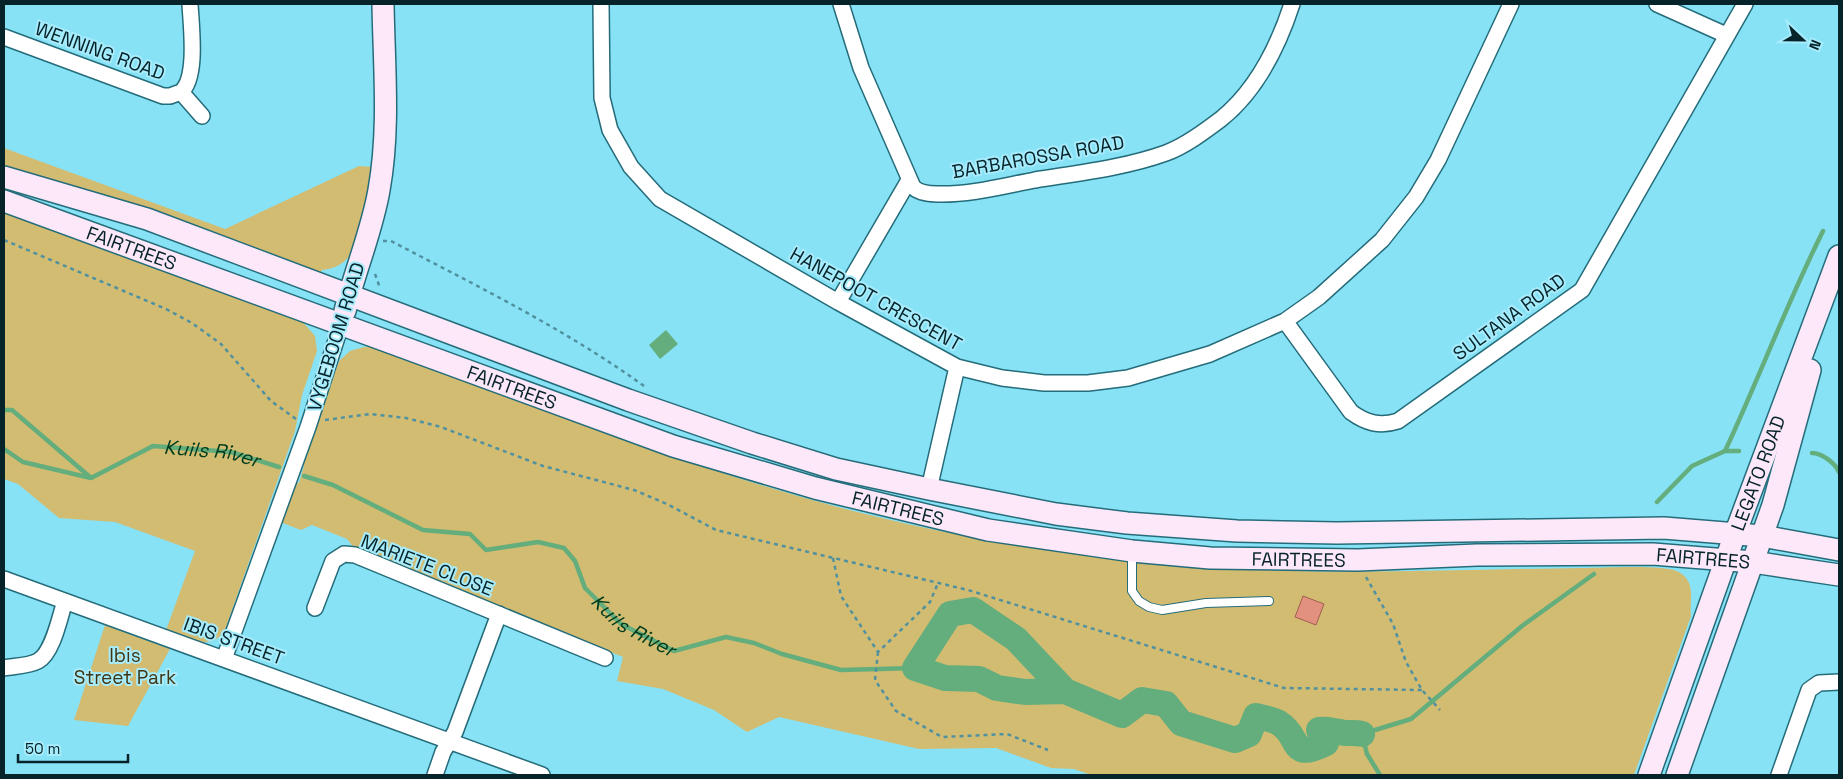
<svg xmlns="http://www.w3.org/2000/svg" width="1843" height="779" viewBox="0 0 1843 779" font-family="'Space Grotesk',sans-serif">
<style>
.green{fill:#d2bc72}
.water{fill:#64ad7c}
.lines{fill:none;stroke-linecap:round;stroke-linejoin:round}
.stream{stroke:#64ad7c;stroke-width:4.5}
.river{stroke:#64ad7c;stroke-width:26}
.building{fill:#e2917e;stroke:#a15f50}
.lane-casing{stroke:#256c7a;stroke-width:10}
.street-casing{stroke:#256c7a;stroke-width:18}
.secondary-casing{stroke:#256c7a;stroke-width:24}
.path{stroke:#51919f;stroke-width:2.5;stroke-dasharray:4 4;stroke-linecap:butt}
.lane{stroke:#fff;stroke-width:8}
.street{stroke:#fff;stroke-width:15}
.secondary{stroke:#fde8f9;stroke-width:21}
.labels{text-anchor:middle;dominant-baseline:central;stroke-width:4;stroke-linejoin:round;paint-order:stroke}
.street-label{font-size:19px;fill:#052329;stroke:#a7ecfc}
.park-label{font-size:19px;fill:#3f3512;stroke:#a7ecfc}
.water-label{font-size:20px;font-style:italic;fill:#003b1b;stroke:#a7ecfc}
</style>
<rect width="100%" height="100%" fill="#88e2f6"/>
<path class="green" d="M4,148L225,229L359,166L373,167C370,185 360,240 351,254C344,264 334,269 322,270L320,273L159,213L4,169Z
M4,210L302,321L315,336L317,351L302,395L295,431L225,630C211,653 185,637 166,630L195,551L115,522L59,518L18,484L4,479Z
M364,347H373C525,402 677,464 834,506C985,546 1140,567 1296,571C1391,573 1487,569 1582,568C1602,568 1664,564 1679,572C1697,583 1689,600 1691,616L1634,775H1091L1074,769L1051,768L996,748L919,749L779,717L747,732L714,710L663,689L617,681L623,657L354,548L347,539L312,525L301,530L280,522L295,482L299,483L304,466L301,464L339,361L350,351Z
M105,625L170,649L128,726L74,720Z"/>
<path class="water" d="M666,330L678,344L660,359L649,345Z"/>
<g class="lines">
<g class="stream">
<path d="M4,410H12L90,477"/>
<path id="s1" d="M4,449L23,462L91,478L153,446L231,452L279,467"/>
<path d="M1725,451H1739"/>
<path d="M1812,453C1822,453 1835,463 1839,472"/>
<path id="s2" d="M304,476L333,485L423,530L470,534L486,550L538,542L564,548L575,561L585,588L621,624L674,651L726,637L754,643L782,654L841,670L915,668"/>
<path d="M1657,502L1692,466L1725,451C1759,378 1787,303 1823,231"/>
<path d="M1380,775L1367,754L1362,734L1411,719L1522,626L1594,574"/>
</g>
<path class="river" d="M1065,691L1025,692L997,688L979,679L945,678L915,668L950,614L973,610L1016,639L1065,691L1122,715L1142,700L1166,704L1181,723L1235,740L1249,734L1256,716C1263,718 1273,719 1279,723C1302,737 1288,762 1326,743L1319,730C1328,729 1332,731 1340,732C1347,734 1354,732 1362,734"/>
</g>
<path class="building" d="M1303,596L1324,604L1316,625L1295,617Z"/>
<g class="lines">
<defs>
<path id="lane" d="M1132,553V591L1139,601L1149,607L1162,610L1206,603L1269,601"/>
<path id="street" d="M601,4L602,98L610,130L631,167L660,199L838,302L957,367L1002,378L1044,383H1088L1128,378L1210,354L1285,321L1319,297L1382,240L1416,197L1438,160L1511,4
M841,4L861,68L913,187C919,193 929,194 937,194C970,195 1003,186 1035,180C1078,173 1124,168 1166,153C1185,146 1205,131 1221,119C1257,90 1278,47 1292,4
M1657,4L1726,35
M4,37L163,96H170L181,92L202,116
M181,92C198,78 191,25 190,4
M838,302L909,180
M1285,321L1351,412C1366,423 1380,427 1398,421L1582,290L1745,4
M929,489L957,367
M4,579L542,775
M315,608L333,561L344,554L355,555L605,658
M224,659L308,427L341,325
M4,668C14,666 29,666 38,661C53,653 60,616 65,601
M435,775L443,752L455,732L499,614
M1779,775L1809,690L1819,683L1839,682"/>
<g id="secondary">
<path d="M4,177L147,219L628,400L752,443L836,469L929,489L1056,514L1127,523L1237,531L1337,533L1664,528L1762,536L1839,550"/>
<path id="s3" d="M4,201L673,446L815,488L988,530L1132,551L1210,558L1358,560L1477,555L1653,554L1753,562L1839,575"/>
<path d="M345,311C355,270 372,231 379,190C390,129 384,66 383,4"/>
<path id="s4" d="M1649,775L1735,534L1839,256"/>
<path d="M1677,775L1773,505L1810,370"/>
</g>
</defs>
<use href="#lane" class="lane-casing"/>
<use href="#street" class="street-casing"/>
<use href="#secondary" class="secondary-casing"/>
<path class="path" d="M4,240L166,309L192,323L221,344L271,401L296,419
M383,241H391C477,286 565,329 644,386
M375,274L380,288
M325,420L370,414L406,418L441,427L543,466L634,490L667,504L716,530L968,590L1284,688L1422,690
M833,558L841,596L878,652L930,602L938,583
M1366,577L1393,624L1406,662L1422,690L1440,710
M878,652L875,680L896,711L942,737L1007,734L1048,750"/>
<use href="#lane" class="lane"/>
<use href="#street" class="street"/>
<use href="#secondary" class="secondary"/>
</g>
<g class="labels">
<g class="street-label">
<text transform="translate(100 51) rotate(20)">WENNING ROAD</text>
<text transform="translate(1038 157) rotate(-10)">BARBAROSSA ROAD</text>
<text stroke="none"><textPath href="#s3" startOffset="136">FAIRTREES</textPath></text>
<text transform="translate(876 299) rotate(29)">HANEPOOT CRESCENT</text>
<text transform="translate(1509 317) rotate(-36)">SULTANA ROAD</text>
<text transform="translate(336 337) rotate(-73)">VYGEBOOM ROAD</text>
<text stroke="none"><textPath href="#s3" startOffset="541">FAIRTREES</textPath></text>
<text stroke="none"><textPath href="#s4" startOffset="321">LEGATO ROAD</textPath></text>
<text stroke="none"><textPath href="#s3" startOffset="946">FAIRTREES</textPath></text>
<text stroke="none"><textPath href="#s3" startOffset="1756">FAIRTREES</textPath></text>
<text stroke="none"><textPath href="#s3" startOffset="1351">FAIRTREES</textPath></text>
<text transform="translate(427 565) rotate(21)">MARIETE CLOSE</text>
<text transform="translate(234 641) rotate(20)">IBIS STREET</text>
</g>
<g class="park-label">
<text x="125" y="655">Ibis<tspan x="125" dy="22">Street Park</tspan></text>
</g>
<g class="water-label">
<text stroke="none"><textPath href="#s1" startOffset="222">Kuils River</textPath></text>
<text stroke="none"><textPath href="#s2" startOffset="388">Kuils River</textPath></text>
</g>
</g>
<rect width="1843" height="779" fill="none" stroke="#052329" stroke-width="10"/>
<g transform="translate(1803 40) rotate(112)" stroke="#a7ecfc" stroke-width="4" paint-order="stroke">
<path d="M0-4L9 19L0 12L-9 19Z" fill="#052329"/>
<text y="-8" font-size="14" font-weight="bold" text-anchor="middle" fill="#052329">N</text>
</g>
<path d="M18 754v8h110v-8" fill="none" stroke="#052329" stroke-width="2.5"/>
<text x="25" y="754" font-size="15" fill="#052329" stroke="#a7ecfc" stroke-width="4" paint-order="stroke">50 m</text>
</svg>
